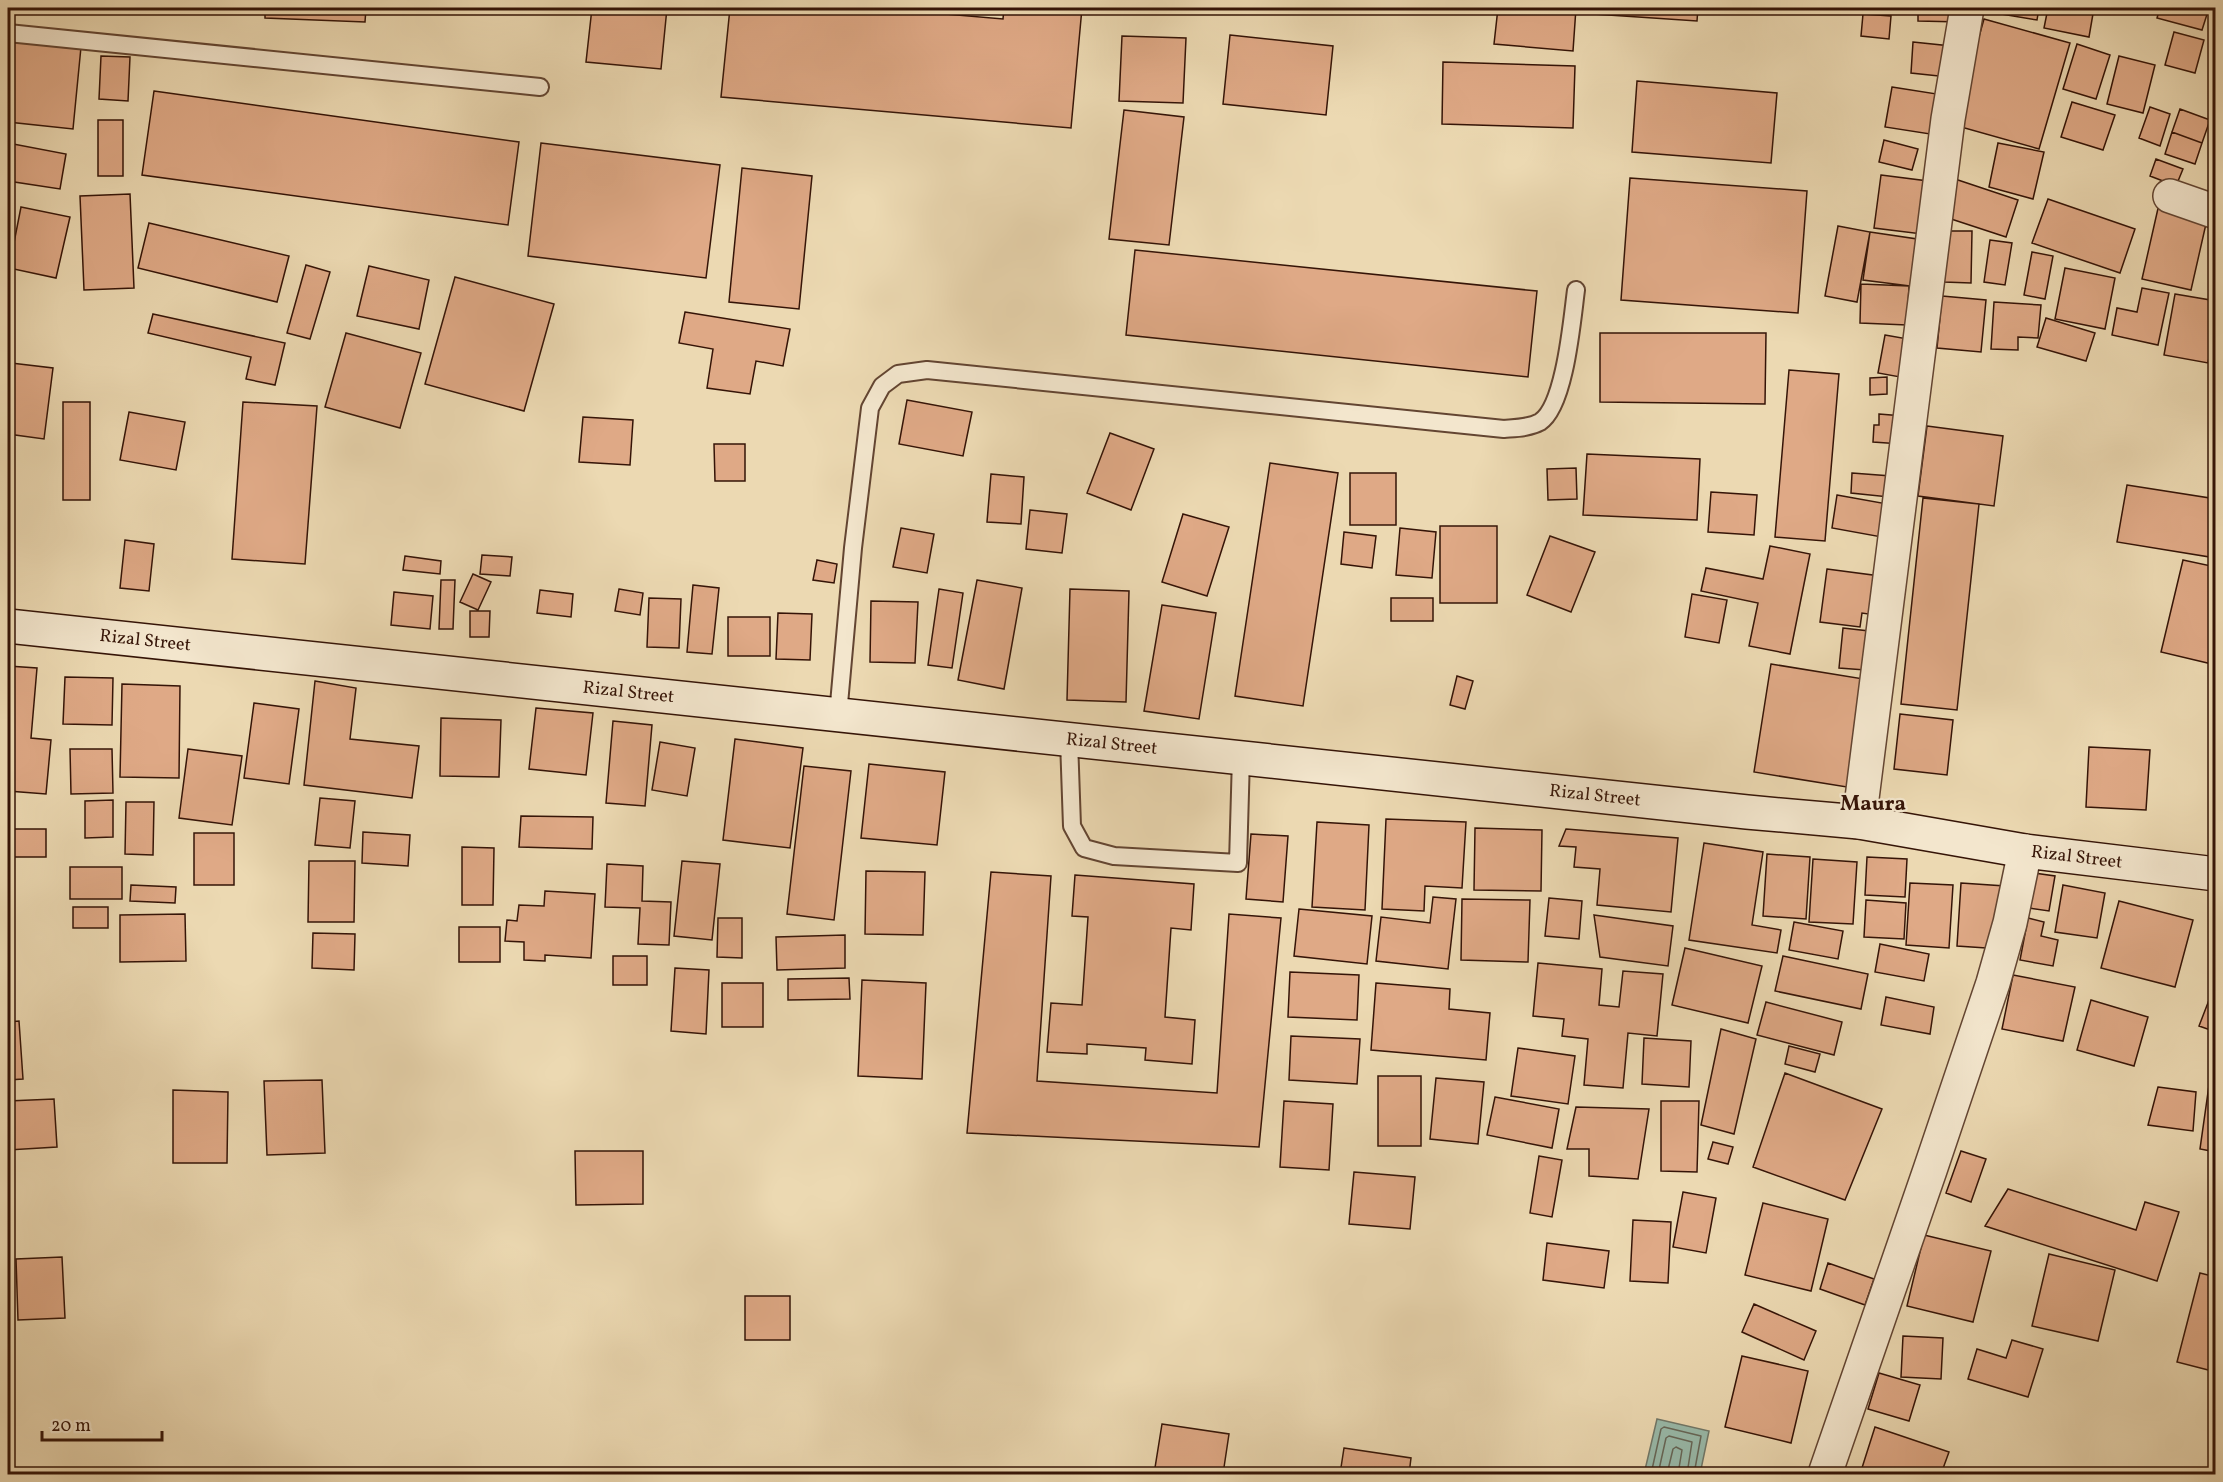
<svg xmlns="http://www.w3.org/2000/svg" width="2223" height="1482" viewBox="0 0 2223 1482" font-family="Vollkorn,serif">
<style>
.water{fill:#99baaa;stroke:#717869;stroke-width:1.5}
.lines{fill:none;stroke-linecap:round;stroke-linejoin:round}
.shore{stroke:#676758;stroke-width:1.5}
.building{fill:#dfa986;stroke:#351407;stroke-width:1.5}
.service-casing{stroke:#634532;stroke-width:20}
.minor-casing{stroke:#634532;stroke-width:36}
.secondary-casing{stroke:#351407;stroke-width:36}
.service{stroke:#f3e6cd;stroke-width:16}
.minor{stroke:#f3e6cd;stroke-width:33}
.secondary{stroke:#f3e6cd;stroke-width:33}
.labels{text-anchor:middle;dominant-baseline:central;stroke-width:4.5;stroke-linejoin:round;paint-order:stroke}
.street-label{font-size:18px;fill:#351407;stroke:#f3e6cd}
.quarter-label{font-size:21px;font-weight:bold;fill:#351407;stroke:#f3e6cd}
</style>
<rect width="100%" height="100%" fill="#ecd9b2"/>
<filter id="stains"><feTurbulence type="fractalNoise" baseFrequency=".00333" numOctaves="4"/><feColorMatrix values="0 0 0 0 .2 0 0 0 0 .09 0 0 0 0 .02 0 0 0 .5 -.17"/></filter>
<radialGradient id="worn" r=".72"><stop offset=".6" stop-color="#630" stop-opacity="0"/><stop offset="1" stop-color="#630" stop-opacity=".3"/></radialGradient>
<path class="water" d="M1657,1419L1709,1431L1700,1474H1644Z"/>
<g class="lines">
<path class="shore" d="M1651,1474L1661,1429L1664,1427L1701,1436L1694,1474
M1658,1474L1666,1438L1669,1436L1692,1442L1687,1474
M1667,1474L1673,1449L1676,1447L1682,1450L1678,1474"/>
</g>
<path class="building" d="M265,8H366L365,22L265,18Z
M592,8H667L661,69L586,62Z
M730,8H875L1003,19L1004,8H1082L1071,128L721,97Z
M1498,8H1576L1573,51L1494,44Z
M1595,8H1698L1697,21L1594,14Z
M1918,8H1962L1961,22L1918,21Z
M1978,8H2039L2037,20L1977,10Z
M2048,8H2094L2089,37L2044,28Z
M2160,8H2209L2202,30L2157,18Z
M1863,14L1891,16L1889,39L1861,36Z
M2212,14H2216V43L2209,42Z
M1984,19L2070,43L2039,149L1954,125Z
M2174,32L2204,40L2195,73L2165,65Z
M1230,35L1333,46L1326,115L1223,104Z
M1122,36L1186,38L1183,103L1119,101Z
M8,40L81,47L73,129L8,122Z
M1913,42L1951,46L1948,77L1911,73Z
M2077,44L2110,55L2096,99L2063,89Z
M101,56L130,57L128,101L99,99Z
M2119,56L2155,65L2143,113L2107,104Z
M1443,62L1575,66L1573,128L1442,124Z
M1637,81L1777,93L1771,163L1632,152Z
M1892,87L1937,94L1930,134L1885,127Z
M154,91L519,142L508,225L142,175Z
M2072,102L2115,115L2103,150L2061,137Z
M2150,107L2170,114L2160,146L2139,138Z
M2180,109L2210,120L2202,143L2172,132Z
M1124,110L1184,117L1169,245L1109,239Z
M98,120H123V176H98Z
M2172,132L2202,143L2195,164L2165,154Z
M1884,140L1918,149L1912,170L1879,162Z
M8,143L66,154L60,189L8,181Z
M541,143L720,165L706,278L528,256Z
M1998,143L2044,152L2033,199L1989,187Z
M2156,159L2183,169L2176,186L2150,176Z
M742,168L812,176L799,309L729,302Z
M2216,172V200L2208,197Z
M1881,175L1928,181L1922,234L1874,228Z
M1630,178L1807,191L1798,313L1621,300Z
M1955,179L2018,200L2006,237L1942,216Z
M130,194L134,288L84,290L80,196Z
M2048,199L2135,229L2120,273L2032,243Z
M2159,204L2208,215L2191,290L2142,279Z
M21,207L70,217L56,278L9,268Z
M149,223L289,256L277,302L138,268Z
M1838,226L1870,232L1857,302L1825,296Z
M1945,231H1972L1971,283L1944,282Z
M1870,232L1917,239L1910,286L1863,280Z
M1990,240L2012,243L2005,285L1984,282Z
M1135,250L1537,291L1528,377L1126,335Z
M2032,252L2053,256L2045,299L2024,295Z
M306,265L330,272L310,339L287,333Z
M369,266L429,280L419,329L357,316Z
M2065,268L2115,278L2105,329L2055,319Z
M455,277L554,304L524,411L425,384Z
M1861,284L1909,286L1907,325L1860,323Z
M2142,288L2169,293L2158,345L2112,335L2117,308L2137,312Z
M2175,294L2216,301V322L2208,363L2164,355Z
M1942,296L1986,300L1981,352L1937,348Z
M1994,302L2041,305L2038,338L2018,337V350L1991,349Z
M685,312L790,329L783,366L756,361L750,394L707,388L713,349L679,343Z
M153,314L285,343L275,385L246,379L251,357L148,333Z
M2046,318L2095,333L2086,361L2037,347Z
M346,333L421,353L400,428L325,407Z
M1600,333H1766L1765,404L1600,402Z
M1885,335L1908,339L1900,377L1878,373Z
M11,363L53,368L44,439L8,434V393Z
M1789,370L1839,374L1825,541L1775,537Z
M1887,377V394L1870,395V378Z
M907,400L972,412L963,456L899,444Z
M63,402H90V500H63Z
M243,402L317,406L305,564L232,559Z
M129,412L185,422L176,470L120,460Z
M1879,414L1903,416L1901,444L1873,442L1874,425H1879Z
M583,417L633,420L630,465L579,462Z
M1927,426L2003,436L1994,506L1918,496Z
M1110,433L1154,449L1131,510L1087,493Z
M714,444H745V481H715Z
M1587,454L1700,459L1697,520L1583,515Z
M1270,463L1338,473L1303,706L1235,696Z
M1576,468L1577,499L1548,500L1547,469Z
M1350,473H1396V525H1350Z
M1852,473L1891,476L1889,497L1851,493Z
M991,474L1024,477L1021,524L987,522Z
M2127,485L2216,499V558L2117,542Z
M1711,492L1757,495L1754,535L1708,532Z
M1837,495L1893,505L1887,538L1832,528Z
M1923,498L1979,504L1957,710L1901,704Z
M1030,510L1067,514L1062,553L1026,549Z
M1183,514L1229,527L1207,596L1162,582Z
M1440,526H1497V603H1440Z
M901,528L934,534L927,573L893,567Z
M1400,528L1436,532L1432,578L1396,575Z
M1344,532L1376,536L1372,568L1341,564Z
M1550,536L1595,552L1571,612L1527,595Z
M125,540L154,544L149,591L120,588Z
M1770,546L1810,554L1790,654L1749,646L1758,603L1701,591L1706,568L1763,579Z
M482,555L512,557L510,576L480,574Z
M405,556L441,561L440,574L403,570Z
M817,560L837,564L834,583L813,580Z
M2183,560L2216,567V665L2161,652Z
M1827,569L1880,576L1875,615L1862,613L1860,627L1820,622Z
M473,574L491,582L478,610L460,602Z
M441,580H455L453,629H439Z
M977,580L1022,588L1004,689L958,680Z
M693,585L719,588L712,654L687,652Z
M619,589L643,593L640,615L615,611Z
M939,589L963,593L952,668L928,665Z
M1070,589L1129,591L1126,702L1067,700Z
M540,590L573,594L571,617L537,613Z
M394,592L433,596L430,629L391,625Z
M1692,594L1727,600L1719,643L1685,637Z
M649,598L681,599L679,648L647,647Z
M1391,598H1433V621H1391Z
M871,601L918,602L915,663L870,662Z
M1162,605L1216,613L1199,719L1144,711Z
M470,611H490L489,637H470Z
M778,613L812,614L810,660L776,659Z
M728,617H770V656H728Z
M1843,628L1869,631L1865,670L1839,668Z
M1771,664L1870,680L1853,788L1754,772Z
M8,666L37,668L31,738L51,740L46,794L8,791Z
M1457,676L1473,681L1465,709L1450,705Z
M65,677L113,678L112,725L63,724Z
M315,681L356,688L350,739L419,746L412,798L304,785Z
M122,684L180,686L179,778L120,777Z
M254,703L299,709L289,784L244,778Z
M536,708L593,713L586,775L529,769Z
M1900,714L1953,720L1947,775L1894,769Z
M441,718L501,720L499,777L440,776Z
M613,721L652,725L645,806L606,803Z
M735,739L803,748L790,848L723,840Z
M660,742L695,748L687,796L652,790Z
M2089,747L2150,750L2146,810L2086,807Z
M70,749H112L113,793L71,794Z
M188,749L242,756L232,825L179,818Z
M869,764L945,772L937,845L861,838Z
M804,766L851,771L834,920L787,914Z
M320,798L355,801L350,848L315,845Z
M113,800V837L85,838V801Z
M126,802H154L153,855L125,854Z
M521,816L593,817L592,849L519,847Z
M1386,819L1466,822L1462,888L1425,886L1424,911L1382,909Z
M1317,822L1369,825L1365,910L1312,907Z
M1475,828L1542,830L1541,891L1474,890Z
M8,829H46V857H8Z
M1566,829L1678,838L1671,912L1597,905L1600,869L1574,867L1576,847L1559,846Z
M363,832L410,835L408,866L362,863Z
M194,833H234V885H194Z
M1251,834L1288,836L1283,902L1246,899Z
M1704,843L1763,852L1752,925L1781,930L1777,953L1689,940Z
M462,847L494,848L493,905H462Z
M1767,854L1810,857L1806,919L1763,916Z
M1867,857L1907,859L1905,897L1865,895Z
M1813,859L1857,862L1853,924L1809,922Z
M309,861H355L354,922H308Z
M682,861L720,864L712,940L674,936Z
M607,864L643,866L642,901L671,902L669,945L638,944L640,908L605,907Z
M70,867H122V899H70Z
M866,871L925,872L923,935L865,934Z
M991,872L1051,876L1037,1081L1217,1093L1229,914L1281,918L1259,1147L967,1133Z
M2034,873L2055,876L2049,911L2029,908Z
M1075,875L1194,884L1191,930L1171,928L1165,1017L1195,1020L1192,1064L1145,1060L1146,1048L1087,1044V1054L1047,1052L1051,1003L1082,1005L1088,917L1072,916Z
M1910,883L1953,885L1949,948L1906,945Z
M1961,883L2005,886L2001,949L1957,946Z
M131,885L176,887L175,903L130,901Z
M2063,885L2105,893L2097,938L2055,932Z
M545,891L595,894L591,958L545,955V961L524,960V942L505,941L507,920L517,921L519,905L544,906Z
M1433,897L1456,899L1448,969L1376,961L1381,917L1430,923Z
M1549,898L1582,901L1579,939L1545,936Z
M1462,899L1530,900L1528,962L1461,960Z
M1866,900L1906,903L1904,939L1864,937Z
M2119,901L2193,920L2175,987L2101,968Z
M73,907H108V928H73Z
M1299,909L1372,916L1367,964L1294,956Z
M185,914L186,961L120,962V915Z
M1594,915L1673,926L1668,966L1600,957Z
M718,918H742V958L717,957Z
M2028,918L2044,922L2041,936L2058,940L2053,966L2020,960Z
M1794,922L1843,931L1838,959L1789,950Z
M459,927H500V962H459Z
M313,933L355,934L354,970L312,968Z
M845,935V968L777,970L776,937Z
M1880,944L1929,954L1924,981L1875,972Z
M1685,948L1762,966L1748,1023L1672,1005Z
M613,956H647V985H613Z
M1783,956L1868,974L1861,1009L1775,991Z
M1538,963L1602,969L1599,1005L1619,1007L1623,971L1663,974L1657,1036L1628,1033L1623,1088L1584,1085L1588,1039L1562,1036L1564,1019L1533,1016Z
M675,968L709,970L706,1034L671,1031Z
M1290,972L1359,975L1357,1020L1288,1017Z
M2013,975L2075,987L2063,1041L2002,1029Z
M849,978L850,999L788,1000V979Z
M862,980L926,983L922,1079L858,1076Z
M2216,982V1032L2199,1026Z
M722,983H763V1027H722Z
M1376,983L1450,989L1449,1009L1490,1013L1486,1060L1371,1050Z
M1886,997L1934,1007L1930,1034L1881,1025Z
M2091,1000L2148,1017L2134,1066L2077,1050Z
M1766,1002L1842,1022L1834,1055L1757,1035Z
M19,1021L23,1079L8,1080V1022Z
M1721,1029L1756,1039L1734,1134L1701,1125Z
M1291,1036L1360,1039L1357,1084L1289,1080Z
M1644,1038L1691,1041L1689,1087L1642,1084Z
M1789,1046L1820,1054L1815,1072L1785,1064Z
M1518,1048L1575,1056L1568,1104L1511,1096Z
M2212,1064H2216V1152L2200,1149Z
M1785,1073L1882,1109L1845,1200L1753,1167Z
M1378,1076H1421V1146H1378Z
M1436,1078L1484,1082L1478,1144L1430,1139Z
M322,1080L325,1153L267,1155L264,1081Z
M2158,1087L2196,1092L2193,1131L2148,1125Z
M173,1090L228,1092L227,1163H173Z
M1495,1097L1559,1109L1552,1148L1487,1135Z
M54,1099L57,1147L8,1150V1101Z
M1284,1101L1333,1104L1329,1170L1280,1167Z
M1661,1101H1699L1697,1172L1661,1171Z
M1576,1107L1649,1109L1638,1179L1589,1176V1149H1567Z
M1713,1142L1733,1147L1728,1164L1708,1159Z
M575,1151H643V1204L576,1205Z
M1961,1151L1986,1159L1971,1202L1946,1193Z
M1539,1156L1562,1160L1552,1217L1530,1213Z
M1354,1172L1415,1177L1410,1229L1349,1224Z
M2008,1189L2136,1230L2145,1202L2179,1212L2157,1281L1985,1226Z
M1683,1192L1716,1198L1706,1253L1673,1247Z
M1763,1203L1828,1219L1811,1291L1745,1275Z
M1633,1220L1671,1222L1668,1283L1630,1281Z
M1924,1235L1991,1251L1973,1322L1907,1306Z
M1547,1243L1609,1251L1604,1288L1543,1280Z
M2049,1254L2115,1270L2098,1341L2032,1326Z
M62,1257L65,1318L18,1320L16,1259Z
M1828,1263L1874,1279L1865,1305L1820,1289Z
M2200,1273L2216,1277V1372L2177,1362Z
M745,1296H790V1340H745Z
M1754,1304L1816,1331L1804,1360L1742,1332Z
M1903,1336L1943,1338L1941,1379L1901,1377Z
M2012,1340L2043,1349L2028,1397L1968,1379L1977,1349L2006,1358Z
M1742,1356L1808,1371L1791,1443L1725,1427Z
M1879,1373L1920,1385L1909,1421L1868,1409Z
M1162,1424L1229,1434L1223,1474H1154Z
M1875,1427L1949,1452L1941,1474H1873L1861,1471Z
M1344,1448L1411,1458L1409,1474H1340Z"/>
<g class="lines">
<defs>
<path id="service" d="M8,33L540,87
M838,715L853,548L870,408L882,386L898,374L927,370L1504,429C1516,428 1529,428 1540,422C1565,406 1572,320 1576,290
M1069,740L1072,826L1084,848L1114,856L1238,863L1241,757"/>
<path id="minor" d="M2170,196L2216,212
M1859,822L1948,119L1967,8
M1825,1474L1930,1170L1993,983L2010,923L2025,851"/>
<g id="secondary">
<path id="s1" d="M8,626L1747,812L1859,822L2025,851L2216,874"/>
</g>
</defs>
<use href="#service" class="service-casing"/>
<use href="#minor" class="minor-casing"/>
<use href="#secondary" class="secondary-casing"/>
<use href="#service" class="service"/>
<use href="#minor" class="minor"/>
<use href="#secondary" class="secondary"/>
</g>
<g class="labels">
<g class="street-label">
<text stroke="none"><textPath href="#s1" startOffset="138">Rizal Street</textPath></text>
<text stroke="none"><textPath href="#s1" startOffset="624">Rizal Street</textPath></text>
<text stroke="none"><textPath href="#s1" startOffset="1110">Rizal Street</textPath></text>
<text stroke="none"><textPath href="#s1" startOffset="1596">Rizal Street</textPath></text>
<text stroke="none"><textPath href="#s1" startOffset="2082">Rizal Street</textPath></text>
</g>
<g class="quarter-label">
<text x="1873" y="804">Maura</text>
</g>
</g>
<rect width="2223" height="1482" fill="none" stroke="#ecd9b2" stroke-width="30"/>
<rect x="9" y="9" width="2205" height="1464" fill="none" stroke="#351407" stroke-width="3"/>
<rect x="15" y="15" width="2193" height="1452" fill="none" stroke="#351407" stroke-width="1.5"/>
<path d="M42 1431v9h120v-9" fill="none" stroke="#351407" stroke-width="3"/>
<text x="51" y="1431" font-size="18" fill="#351407" stroke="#f3e6cd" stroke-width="4.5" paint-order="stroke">20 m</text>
<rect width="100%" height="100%" filter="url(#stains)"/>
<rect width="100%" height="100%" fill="url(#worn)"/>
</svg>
